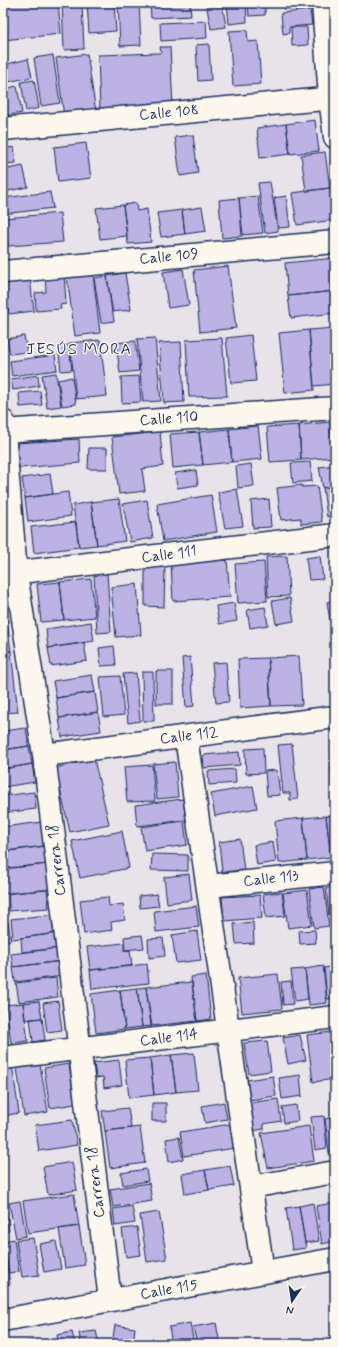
<svg xmlns="http://www.w3.org/2000/svg" width="338" height="1347" viewBox="0 0 338 1347" font-family="Mynerve,sans-serif">
<style>
.building{fill:#bcb2e3;stroke:#1b2f5e}
.lines{fill:none;stroke-linecap:round;stroke-linejoin:round}
.minor-casing{stroke:#1b2f5e;stroke-width:25}
.minor{stroke:#fbf7ec;stroke-width:22}
.labels{text-anchor:middle;dominant-baseline:central;stroke-width:3;stroke-linejoin:round;paint-order:stroke}
.street-label{font-size:15px;fill:#1b2f5e;stroke:#fbf7ec}
.neighbourhood-label{font-size:16px;letter-spacing:1px;fill:#1b2f5e;stroke:#fbf7ec}
</style>
<rect width="100%" height="100%" fill="#e8e2e9"/>
<filter id="ink" filterUnits="userSpaceOnUse"><feTurbulence type="fractalNoise" baseFrequency=".025" numOctaves="2"/><feDisplacementMap in="SourceGraphic" scale="8" xChannelSelector="R" yChannelSelector="G"/><feConvolveMatrix kernelMatrix="1 2 1 2 8 2 1 2 1" color-interpolation-filters="sRGB"/></filter>
<g filter="url(#ink)">
<path class="building" d="M3,3H58L61,34L3,40Z
M62,3H82L84,49L64,50Z
M87,3H114L116,31L89,33Z
M118,3H139L141,45L120,46Z
M150,3H190L191,16L151,18Z
M206,3H222L226,27L211,29Z
M227,3H246L247,22L229,24Z
M248,3H281V6L265,7V15L249,16Z
M284,3H309V8L284,9Z
M310,10L312,25L289,27V33L283,34L281,13Z
M206,21L207,38L161,41L160,23Z
M291,27H307L308,45L292,46Z
M247,30L248,42L258,41L261,84L233,86L229,31Z
M3,44L6,55L3,56Z
M209,44L211,80L198,81L196,45Z
M160,47H170L173,107L100,110L98,55L161,53Z
M87,54L96,112L64,116L56,58Z
M53,55L60,103L41,106L34,58Z
M28,59L32,77L3,83V65Z
M34,80L39,108L26,111L21,82Z
M17,86L22,113L3,116V89Z
M315,120L319,151L290,154L286,124Z
M286,124L290,154L260,158L257,128Z
M193,135L198,173L180,176L175,137Z
M86,143L91,178L58,182L54,147Z
M14,147L16,163L3,164V149Z
M325,152L330,188L306,191L301,155Z
M23,166L28,187L3,192V170Z
M270,182L278,231L265,233L258,183Z
M330,188L334,220L297,225L292,193Z
M50,192L53,208L3,214V198Z
M258,196L263,233L243,235L239,198Z
M286,196L290,227L278,228L274,198Z
M239,198L242,236L222,238L219,200Z
M136,203L137,211L147,209L151,242L128,244L123,205Z
M123,205L127,236L100,239L96,208Z
M202,207L206,231L185,234L182,210Z
M182,210L185,234L161,237L157,213Z
M60,213L63,242L8,246L5,218Z
M335,258V291L288,296L285,263Z
M228,266L236,328L200,332L194,270Z
M183,269L189,305L168,308L163,272Z
M125,273L131,310L112,312L107,276Z
M64,274L66,304L60,305L61,309L36,311L35,293L46,292L45,276Z
M93,274L100,333L75,336L67,277Z
M107,276L114,321L101,323L94,278Z
M30,279L34,311L9,314L5,281Z
M335,291V313L291,318L288,296Z
M335,328V384L314,386L309,330Z
M309,330L314,390L285,393L279,333Z
M251,335L256,381L231,383L226,338Z
M24,336L27,352L10,354L7,339Z
M155,338L161,401L143,402L137,339Z
M222,338L227,396L189,397L186,340Z
M100,340L107,396L76,399L70,343Z
M135,341L139,371L120,373L116,343Z
M181,342L184,402L164,403L159,343Z
M69,345L72,370L61,371L58,346Z
M55,355L57,370L12,376L10,361Z
M56,373L61,406L47,408L42,375Z
M38,375L39,386L13,390L11,379Z
M139,376L141,402L122,403L121,377Z
M72,377L76,404L62,406L58,380Z
M40,391L42,405L20,407L19,393Z
M330,422H335V457H333Z
M330,422L333,457L301,460L299,425Z
M299,425L301,460L270,462L267,427Z
M258,426L262,459L232,462L229,429Z
M229,429L232,462L203,465L199,432Z
M160,432L163,466L142,469L145,491L119,494L112,437Z
M199,432L203,465L173,468L170,434Z
M79,439L80,463L19,468L17,443Z
M89,448H107V469H88Z
M310,462L312,481L293,483L291,463Z
M251,464L254,486L238,488L236,466Z
M335,465V486L323,488L319,467Z
M196,470L198,485L177,488L175,473Z
M50,474L53,494L25,498L22,478Z
M302,485V487L317,486L322,522L301,524V518L281,520L277,488Z
M335,486V515L327,517L323,488Z
M237,489L243,526L225,528L218,492Z
M68,492L71,516L28,522L25,498Z
M211,495L217,532L163,541L157,504Z
M119,499L125,541L97,545L91,502Z
M269,499L271,527L253,528L251,501Z
M147,500L153,538L130,542L123,504Z
M91,502L97,545L79,547L73,505Z
M76,522L79,547L34,553L31,527Z
M287,556L289,596L268,597L266,557Z
M320,556L323,579L309,580L306,558Z
M227,560L230,597L173,601L171,564Z
M264,562L267,601L238,603L235,564Z
M145,566L165,567L164,607L145,606Z
M107,573L111,632L97,633L94,574Z
M335,578V595L334,596L332,579Z
M91,579L95,617L64,620L60,582Z
M60,582L64,620L41,622L37,584Z
M137,584L141,635L116,637L111,587Z
M3,592L8,629H3Z
M290,598L294,621L276,624L272,601Z
M335,600V645H334L327,602Z
M234,603L237,621L219,624L216,606Z
M265,607L268,625L250,628L247,610Z
M91,622L94,641L48,648L46,629Z
M3,629H8L11,651L3,652Z
M84,643L87,661L51,666L48,648Z
M114,646L116,665L101,666L99,648Z
M11,651L18,712L3,713V652Z
M299,656L302,705L271,706L268,658Z
M190,657L194,706L186,707L182,658Z
M268,658L271,706L240,708L238,659Z
M226,662L229,702L216,703L212,663Z
M156,671H173V704H156Z
M142,672H153L154,721H143Z
M136,673L140,721L128,723L123,674Z
M92,675L95,692L56,698L53,681Z
M120,676L124,715L104,717L100,677Z
M95,692L98,712L59,718L56,698Z
M98,712L101,731L62,737L59,718Z
M26,728L29,746L3,750V731Z
M292,744L298,799L290,800V793H283L278,745Z
M29,746L32,764L3,769V750Z
M263,748L264,773L246,774L245,749Z
M239,752L240,765L204,768L203,755Z
M94,759L109,824L70,832L55,768Z
M175,762L178,797L157,799L153,764Z
M32,764L35,782L3,787V769Z
M152,765L155,801L127,802L124,767Z
M331,766H335V785H332Z
M235,769L236,783L209,785L208,771Z
M277,770L280,795L267,796L265,771Z
M253,786L257,808L215,816L211,794Z
M34,792L36,809L3,813V796Z
M183,799L186,820L137,826L135,805Z
M335,815V857H331L326,816Z
M326,816L331,857L307,860L303,818Z
M303,818L307,860L279,863L275,821Z
M184,821L187,845L145,851L141,827Z
M42,822L45,846L3,852V827Z
M122,831L129,868L80,878L72,841Z
M240,839L244,870L222,872L219,842Z
M273,842L276,862L257,865L254,845Z
M45,846L48,864L7,868L5,851Z
M152,854L188,855V871L151,870Z
M48,864L51,889L4,894L3,869Z
M189,874L192,900L167,903L164,877Z
M324,887L329,926L314,928L309,889Z
M335,887V914L329,915L326,888Z
M47,890L49,908L9,911L8,893Z
M307,890L312,925L288,928L283,893Z
M282,892L285,916L266,918L263,894Z
M157,894L159,906L140,908L139,896Z
M260,895L262,918L224,921L222,897Z
M108,897L109,906L123,904L125,920L111,922L112,930L84,934L80,900Z
M196,906L199,927L156,932L154,911Z
M56,914L58,933L13,939L11,919Z
M8,922L11,940L3,942V923Z
M253,922L254,943L236,944L234,924Z
M330,926H335V943H332Z
M315,930L316,943L300,944L299,931Z
M197,931L201,960L176,963L172,935Z
M58,933L60,948L22,952L21,938Z
M142,935L144,948L125,950L124,937Z
M163,938L165,956L149,958L148,939Z
M124,943V951L130,950L132,966L90,970L87,947Z
M60,948L62,961L13,967L11,954Z
M62,961L63,976L15,982L13,967Z
M147,964L149,983L92,989L90,970Z
M323,966L327,1003L309,1005L305,969Z
M335,966V998L327,999L324,968Z
M305,969L308,999L295,1001L291,970Z
M278,974L282,1009L242,1013L238,978Z
M206,975L211,1019L197,1021L191,977Z
M56,978L58,997L19,1002L16,983Z
M291,981L293,1004L283,1005L281,982Z
M192,982L197,1021L151,1026L146,987Z
M146,987L152,1026L142,1027L137,988Z
M137,988L142,1027L125,1029L120,990Z
M120,990L125,1029L96,1033L91,994Z
M39,1001L42,1018L25,1020L23,1003Z
M58,1001L62,1030L47,1032L43,1003Z
M23,1003L28,1041L11,1043L6,1005Z
M3,1013L7,1043L3,1044Z
M42,1018L45,1040L33,1042L30,1019Z
M335,1031V1059L331,1032Z
M331,1032L335,1059V1079L313,1082L307,1035Z
M300,1035L306,1060L288,1064L283,1038Z
M267,1041L271,1071L249,1074L244,1043Z
M194,1053L198,1090L176,1092L171,1055Z
M171,1055L176,1092L154,1095L150,1058Z
M150,1058L154,1095L129,1098L125,1060Z
M119,1060L122,1085L104,1088L103,1077L96,1078L94,1063Z
M12,1064L19,1113L3,1116V1066Z
M40,1064L48,1112L24,1116L17,1068Z
M69,1064L75,1104L50,1108L44,1068Z
M300,1075L302,1096L282,1099L279,1078Z
M273,1076L276,1096L249,1100L247,1080Z
M278,1099L281,1121L264,1124V1129L252,1131L248,1103Z
M224,1102L227,1119L205,1123L202,1106Z
M152,1103H166V1121H152Z
M296,1105L298,1121L284,1123L282,1107Z
M128,1108L131,1128L105,1131L102,1111Z
M324,1116L327,1148L315,1150L311,1117Z
M335,1117V1152L329,1153L325,1119Z
M72,1120L77,1145L39,1151L35,1125Z
M231,1124L235,1148L184,1156L180,1132Z
M309,1126L314,1161L268,1168L261,1133Z
M140,1127L145,1163L110,1168L105,1131Z
M179,1137L183,1159L169,1162L166,1139Z
M72,1162L77,1190L48,1195L43,1167Z
M230,1166L234,1186L209,1190L205,1170Z
M146,1169L148,1181L123,1185L121,1173Z
M205,1170L209,1190L185,1194L182,1174Z
M3,1175L8,1208H3Z
M149,1183L152,1201L113,1207L110,1189Z
M74,1194L79,1226L28,1233L23,1201Z
M20,1201L26,1236L16,1238L9,1203Z
M313,1203L319,1241L305,1243L299,1206Z
M334,1203L335,1241L322,1244L316,1206Z
M132,1206L135,1223L115,1226L113,1209Z
M299,1206L306,1248L292,1250L286,1208Z
M3,1210H6L9,1231L3,1232Z
M159,1212L167,1259L147,1262L140,1215Z
M79,1226L85,1265L65,1268L59,1229Z
M137,1227L141,1255L126,1257L122,1229Z
M33,1238L39,1275L22,1277L16,1240Z
M14,1239L19,1272L9,1273L4,1241Z
M56,1241L61,1269L44,1272L39,1244Z
M3,1242L10,1284L3,1285Z
M190,1323L194,1344H172L169,1327Z
M216,1323L220,1344H197L193,1327Z
M115,1325L135,1328L133,1344H112Z
M96,1331L99,1344H81L79,1333Z
M72,1332L75,1344H59L57,1335Z
M155,1340V1344H136Z
M33,1341L34,1344H18V1343Z"/>
<g class="lines">
<defs>
<path id="minor" d="M323,3L330,98L335,137
M3,129L335,98
M3,272L335,242
M3,421L16,573L44,755L110,1300
M3,431L335,408
M3,574L335,535
M186,737L263,1272
M44,755L335,717
M208,886L335,873
M3,1058L335,1017
M251,1187L335,1172
M3,1320L335,1259"/>
</defs>
<use href="#minor" class="minor-casing"/>
<use href="#minor" class="minor"/>
</g>
</g>
<g class="labels">
<g class="street-label">
<text transform="translate(169 113) rotate(-5)">Calle 108</text>
<text transform="translate(169 257) rotate(-5)">Calle 109</text>
<text transform="translate(169 419) rotate(-4)">Calle 110</text>
<text transform="translate(169 555) rotate(-7)">Calle 111</text>
<text transform="translate(189 736) rotate(-7)">Calle 112</text>
<text transform="translate(57 860) rotate(-97)">Carrera 18</text>
<text transform="translate(271 879) rotate(-6)">Calle 113</text>
<text transform="translate(169 1038) rotate(-7)">Calle 114</text>
<text transform="translate(96 1182) rotate(-97)">Carrera 18</text>
<text transform="translate(169 1290) rotate(-10)">Calle 115</text>
</g>
<g class="neighbourhood-label">
<text x="79" y="349">JESÚS MORA</text>
</g>
</g>
<rect width="338" height="1347" fill="none" stroke="#fbf7ec" stroke-width="16"/>
<rect x="8" y="8" width="322" height="1331" fill="none" stroke="#1b2f5e" stroke-width="1.5" filter="url(#ink)"/>
<g transform="translate(292 1301) rotate(193)" stroke="#fbf7ec" stroke-width="3" paint-order="stroke">
<path d="M0-3L7 15L0 10L-7 15Z" fill="#1b2f5e"/>
<text y="-6" font-size="11" font-weight="bold" text-anchor="middle" fill="#1b2f5e">N</text>
</g>
</svg>
